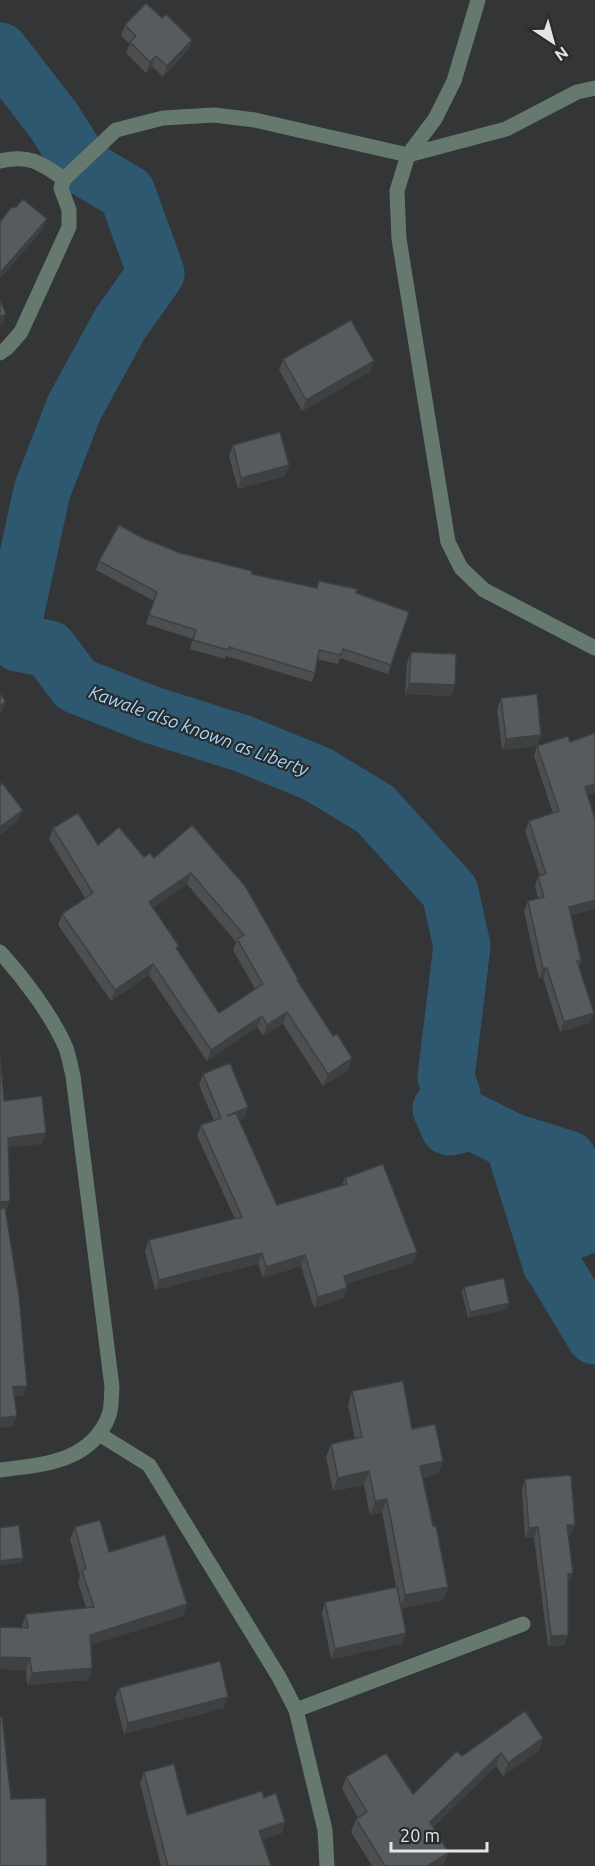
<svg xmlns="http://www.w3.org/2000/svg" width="595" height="1866" viewBox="0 0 595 1866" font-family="Ubuntu,sans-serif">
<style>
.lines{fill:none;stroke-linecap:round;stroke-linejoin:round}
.river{stroke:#2e5870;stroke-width:57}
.minor{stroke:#66796f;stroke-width:15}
.wall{fill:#4c4e50;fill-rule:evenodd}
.shaded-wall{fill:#3e4041}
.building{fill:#585b5d;stroke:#3e4041;stroke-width:1.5;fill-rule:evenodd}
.labels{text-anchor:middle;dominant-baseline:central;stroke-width:4.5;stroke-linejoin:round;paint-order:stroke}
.water-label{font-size:18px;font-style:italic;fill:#a3dafc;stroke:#292b2d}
</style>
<rect width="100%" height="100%" fill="#333537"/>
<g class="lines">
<path class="river" d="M0,51L54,121L83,167L127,193L156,273L120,324L74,408L42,491L14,620L18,643L49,649L76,685L152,715L244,744L317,774L375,809L450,892L462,946L446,1077L452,1095L441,1109L449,1127L473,1122L513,1142L568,1159L578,1229
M513,1142L551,1264
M550,1261L595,1336"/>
<path class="minor" d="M478,0L454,81L435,119L408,155L397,191L399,239L448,542L461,568L484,590L595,648
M0,161C29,154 41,163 64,179
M0,353L7,348L21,332L69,227V210L61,188L64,179L116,130L163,118L214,115L255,120L408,155L506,129L577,92L595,88
M0,952C23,977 53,1017 66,1048C69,1057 71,1067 73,1076L112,1387C111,1396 112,1407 109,1415C92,1462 42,1465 0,1470
M99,1434L149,1465L279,1677L296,1710L325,1830L327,1866
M296,1710L523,1624"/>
</g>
<path class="wall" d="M162,18L192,40L188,50L163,77L152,66L146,73L126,53L130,44L121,36L125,25Z
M283,359L370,372L302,411L279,370Z
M233,445L289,465L285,476L238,489L229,456Z
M143,538L180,553L252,574L316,588L319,581L356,593L391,665L388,674L340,658L338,664L317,659L315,673L312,682L226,656L225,659L190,649L193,639L146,624L154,601L96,570L99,561Z
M411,652L455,685L451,696L405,694L407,663Z
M501,698L541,735L537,746L502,750L497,709Z
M537,746L587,795L595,819V909L571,915L581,960L579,966L594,1013L590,1023L560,1032L543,978L539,979L524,911L528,901L538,898L535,886L538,876H540L525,831L529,821L553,813L534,756Z
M192,825L298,981L348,1070L323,1086L283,1024L263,1036L257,1027L207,1061L149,975L111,1001L58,925L62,914L85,898L49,839L53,828L98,845L144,857L154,858ZM187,884L236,942L233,950L255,989L219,1013L178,950L153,908Z
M203,1074L248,1107L245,1118L239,1120L277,1205L342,1185L345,1178L417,1252L413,1263L346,1284L343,1298L314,1308L301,1266L263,1278L258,1264L155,1290L145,1251L149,1240L235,1219L197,1136L201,1125L214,1121L199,1085Z
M464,1287L507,1309L468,1318L462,1292Z
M352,1391L412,1429L443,1461L438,1474L422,1478L433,1526L448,1587L443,1600L401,1608L402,1644L331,1659L322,1613L325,1602L396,1587L382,1512L370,1515L364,1485L333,1491L326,1457L331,1444L355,1439L348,1405Z
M525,1479L571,1535H568L569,1583H568L565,1645L548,1646L534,1537L525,1538L522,1489Z
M75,1527L109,1552L183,1616L90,1645L88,1680L27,1685L26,1670L0,1669V1627L22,1628V1626L26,1614L86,1608L78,1582L80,1576L70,1539Z
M119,1688L224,1708L124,1734L115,1698Z
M543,1738L539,1751L503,1776L496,1766L433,1827L444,1865L372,1866L351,1832L356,1819L358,1818L342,1789L346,1777L413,1794L462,1756Z
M144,1772L187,1815L264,1798L285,1822L282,1833L262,1839L271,1866H161L140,1783Z"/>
<path class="shaded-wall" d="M192,40L188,50L163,77L167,66Z
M156,56L152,66L146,73L150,62Z
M47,219L43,229L0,279V273Z
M6,314L3,324L0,325V317Z
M374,361L370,372L302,411L306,400Z
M289,465L285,476L238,489L241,478Z
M409,683L455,685L451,696L405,694Z
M6,701L2,712L0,713V706Z
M541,735L537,746L502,750L506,739Z
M595,784V793L581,797L585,787Z
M23,810L19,820L0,835V827Z
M191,873L187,884L145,914L149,902Z
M595,900V909L566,917L569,907Z
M153,964L149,975L111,1001L115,990Z
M547,968L543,978L539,979L543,969Z
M287,1012L283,1024L263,1036L267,1025Z
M594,1013L590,1023L560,1032L564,1022Z
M262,1016L257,1027L207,1061L211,1050Z
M352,1058L348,1070L323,1086L328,1074Z
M248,1107L245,1118L223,1126L227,1116Z
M46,1133L42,1144L4,1148L8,1138Z
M10,1201L6,1212H0V1202Z
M417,1252L413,1263L340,1286L344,1276Z
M262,1253L258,1264L155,1290L159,1280Z
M305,1255L301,1266L263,1278L266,1267Z
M347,1288L343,1298L314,1308L318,1297Z
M509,1303L507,1309L468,1318L470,1312Z
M27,1386L23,1396L9,1397L13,1387Z
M17,1416L13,1426L0,1428V1418Z
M443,1461L438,1474L415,1479L420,1466Z
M369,1471L364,1485L333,1491L338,1478Z
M387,1499L382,1512L370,1515L375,1501Z
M567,1525H575L571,1535H563Z
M538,1527L534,1537L525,1538L529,1528Z
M23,1558L21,1563L0,1566V1561Z
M573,1573L569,1583L564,1584L568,1574Z
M448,1587L443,1600L400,1609L405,1595Z
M187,1604L183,1616L85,1647L90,1635Z
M406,1633L402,1644L331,1659L335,1649Z
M568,1635L565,1645L548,1646L551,1636Z
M0,1657L30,1658L26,1670L0,1669Z
M92,1668L88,1680L27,1685L32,1673Z
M228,1697L224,1708L124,1734L128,1723Z
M543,1738L539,1751L503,1776L508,1763Z
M501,1753L496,1766L425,1835L430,1822Z
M285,1822L282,1833L255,1842L259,1831Z
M449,1853L444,1865L427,1866Z"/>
<path class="building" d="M146,3L162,18L166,14L192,40L167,66L156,56L150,62L130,42L136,36L125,25Z
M23,199L47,219L0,273V222L11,208L16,207Z
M0,300L6,314L0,317Z
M351,320L374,361L306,400L283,359Z
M280,432L289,465L241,478L233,445Z
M119,525L143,538L180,553L252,571V574L317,588L319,581L357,589L356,593L409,612L391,665L343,649L341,655L319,650L315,673L229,647L228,650L193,640L196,630L149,615L157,592L99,561Z
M411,652L456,654L455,685L409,683Z
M0,694L6,701L0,706Z
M537,694L541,735L506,739L501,698Z
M595,733V784L585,787L595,819V900L569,907L581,960L577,961L594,1013L564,1022L547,968L543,969L528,901L544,897L538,876L546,874L529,821L559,811L537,746L568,736L570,742Z
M2,783L23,810L0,827V785Z
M78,813L98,845L119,827L144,857L150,853L154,858L192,825L245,886L298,979L297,980L333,1036L337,1034L352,1058L328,1074L287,1012L267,1025L262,1016L211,1050L153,964L115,990L62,914L93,893L53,828ZM191,873L244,935L237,939L263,984L219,1013L176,948L179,946L149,902Z
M0,1054L4,1101L42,1096L46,1133L8,1138L10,1201L0,1202Z
M230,1063L248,1107L227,1116L236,1113L277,1205L347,1184L345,1178L383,1164L417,1252L344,1276L347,1288L318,1297L305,1255L266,1267L262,1253L159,1280L149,1240L242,1217L201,1125L221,1118L203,1074Z
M5,1207L19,1296L27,1386L13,1387L17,1416L0,1418V1209Z
M504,1278L509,1303L470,1312L464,1287Z
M403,1381L412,1429L435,1424L443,1461L420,1466L433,1526H436L448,1587L405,1595L387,1499L375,1501L369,1471L338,1478L331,1444L362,1437L352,1391Z
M571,1475L575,1525H567L573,1573L568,1574V1635L551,1636L538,1527L529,1528L525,1479Z
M100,1520L109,1552L165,1535L187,1604L90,1635L92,1668L32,1673L30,1658L0,1657V1627L28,1628L26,1614L94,1607L82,1571L86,1569L75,1527Z
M19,1525L23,1558L0,1561V1528Z
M397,1587L406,1633L335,1649L325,1602Z
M220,1661L228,1697L128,1723L119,1688Z
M525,1711L543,1738L508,1763L501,1753L430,1822L449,1853L427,1866H385L356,1819L367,1812L346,1777L386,1753L413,1794L457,1751L462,1756Z
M0,1717H2L11,1799L46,1798L47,1866H0Z
M174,1764L187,1815L262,1791L264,1798L276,1793L285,1822L259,1831L271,1866H168L144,1772Z"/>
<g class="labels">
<g class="water-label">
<text transform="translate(199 730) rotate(20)">Kawale also known as Liberty</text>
</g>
</g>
<g transform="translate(553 42) rotate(144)" stroke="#292b2d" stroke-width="4.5" paint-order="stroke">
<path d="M0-4.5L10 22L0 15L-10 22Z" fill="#e2e4e5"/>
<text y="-9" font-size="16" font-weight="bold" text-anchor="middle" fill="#e2e4e5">N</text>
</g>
<path d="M391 1842v9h96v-9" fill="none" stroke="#e2e4e5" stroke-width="3"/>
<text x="400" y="1842" font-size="18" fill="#e2e4e5" stroke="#292b2d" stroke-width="4.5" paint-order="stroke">20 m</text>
</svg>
